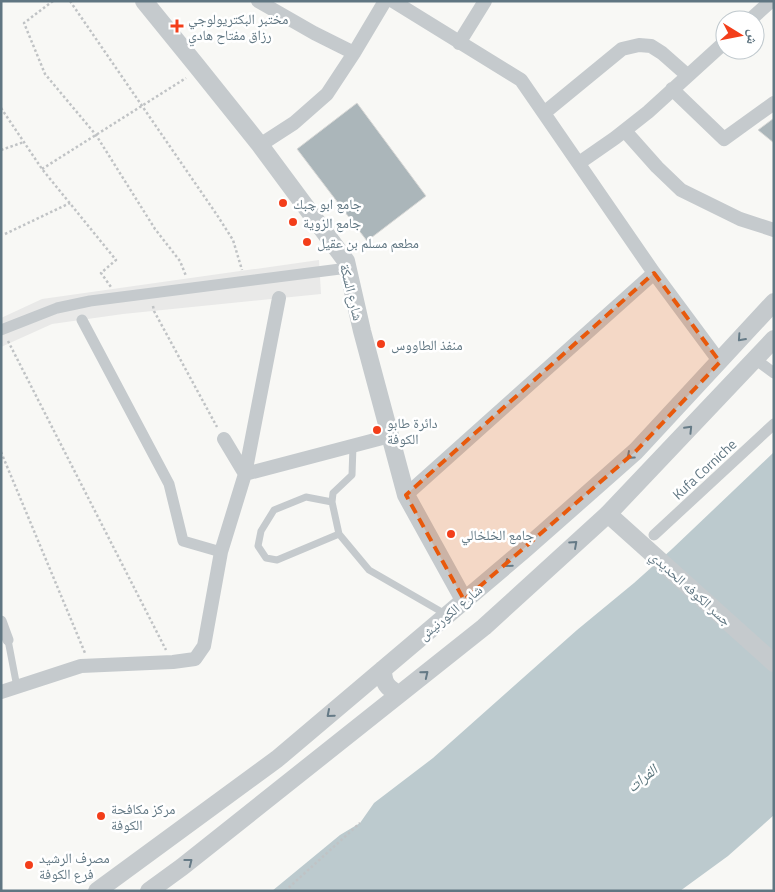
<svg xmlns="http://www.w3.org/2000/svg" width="775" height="892" viewBox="0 0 775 892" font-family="'Titillium Web','Noto Naskh Arabic',sans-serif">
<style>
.built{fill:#e9e9e8}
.water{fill:#bccace}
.building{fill:#abb6ba;stroke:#d9d9d7}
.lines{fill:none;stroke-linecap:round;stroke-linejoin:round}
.path{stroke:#c0c3c5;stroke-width:2.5;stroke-dasharray:2.5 2.5;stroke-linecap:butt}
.service{stroke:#c5cacd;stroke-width:7}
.pedestrian{stroke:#c5cacd;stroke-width:11}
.minor{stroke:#c5cacd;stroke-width:14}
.tertiary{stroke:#c5cacd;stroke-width:18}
.oneway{stroke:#657a86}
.marked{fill:#e8590c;fill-opacity:0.2;stroke:#e8590c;stroke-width:4;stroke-dasharray:10 6;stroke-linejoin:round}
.poi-dot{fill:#f33e1a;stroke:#fff;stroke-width:2}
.labels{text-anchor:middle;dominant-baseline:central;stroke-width:5;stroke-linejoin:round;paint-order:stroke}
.poi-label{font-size:14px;fill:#607682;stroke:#fff;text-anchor:start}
.street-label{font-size:14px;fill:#607682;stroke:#fff}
.water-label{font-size:15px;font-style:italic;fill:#5b767d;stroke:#fff}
</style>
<rect width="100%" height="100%" fill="#f8f8f5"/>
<path class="built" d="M319,260L321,294L123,314L52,324L1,347V318L42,299Z"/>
<path class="water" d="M774,452V815L728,856L680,891H272L340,835L360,823L374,803L433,758L577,630L634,583L672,549Z"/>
<path class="building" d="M357,103L426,196L367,241L297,149Z
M774,118V143L758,130Z"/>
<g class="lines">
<path class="path" d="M53,1L24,23L45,74L96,135L155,229L180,261L186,276
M70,1L217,215L233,240L242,270
M1,108L42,169L116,260L101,273L111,287
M1,150L24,142
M42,169L186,78
M5,234L70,203
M153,306L154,311L217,427
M8,341L166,650
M1,452L85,653
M285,891L360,823"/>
<path class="service" d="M353,446L352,475L333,493L332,502L339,534L369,570L447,615
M332,502L306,497L274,510L261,531L258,546L266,558L277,560L339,534
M8,640L17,687"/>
<path class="pedestrian" d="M82,320L169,484L183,541L221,552
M1,330L57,308L90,301L348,268
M755,359L774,373
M654,535L774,424
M1,621L8,640"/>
<path class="minor" d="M258,1L314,33L354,53
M393,1L521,80L654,273L720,362
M750,20L771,1
M459,43L485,1
M672,89L724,139L774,103
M544,113L622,49L639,45L651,46L662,53L687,75
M625,131L657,167L681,190L740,219L774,230
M260,145L294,123L327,94L354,53L385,1
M579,163L615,138L648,112L725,42
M224,439L245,474L390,436
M406,495L654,273
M1,692L81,666L173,662L195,659L204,646L221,552L245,474L279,298"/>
<path class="tertiary" d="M144,1L196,65L260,145L346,261L362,331L406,495L464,600
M608,514L774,663
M383,669C383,683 387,688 399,694
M97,891L277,759L524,550L636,451L774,302
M149,891L182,867L484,627L608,514L774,339"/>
</g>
<defs><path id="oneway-chevron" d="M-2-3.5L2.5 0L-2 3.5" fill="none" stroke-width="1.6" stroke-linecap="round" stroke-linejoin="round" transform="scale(1.25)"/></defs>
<g class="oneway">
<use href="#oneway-chevron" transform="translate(741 338) rotate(132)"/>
<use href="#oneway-chevron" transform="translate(689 429) rotate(-46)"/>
<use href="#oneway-chevron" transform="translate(630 456) rotate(138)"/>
<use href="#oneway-chevron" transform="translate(574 544) rotate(-42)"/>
<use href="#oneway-chevron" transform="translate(508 564) rotate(140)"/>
<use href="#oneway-chevron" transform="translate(425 674) rotate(-39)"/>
<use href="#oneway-chevron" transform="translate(330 714) rotate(139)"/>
<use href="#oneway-chevron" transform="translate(189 862) rotate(-38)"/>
</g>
<path class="marked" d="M654,273L720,362L636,451L464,600L406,495Z"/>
<g class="poi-dot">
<path d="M174.5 18.5h5v5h5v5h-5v5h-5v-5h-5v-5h5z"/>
<circle cx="283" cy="203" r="5"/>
<circle cx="293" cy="222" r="5"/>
<circle cx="307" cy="242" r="5"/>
<circle cx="381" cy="344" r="5"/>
<circle cx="377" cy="430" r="5"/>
<circle cx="451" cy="534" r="5"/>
<circle cx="101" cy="816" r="5"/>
<circle cx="29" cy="865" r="5"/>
</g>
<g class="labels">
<g class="poi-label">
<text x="188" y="18">مختبر البكتريولوجي<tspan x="188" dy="16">رزاق مفتاح هادي</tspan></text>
<text x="293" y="203">جامع ابو چبك</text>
<text x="303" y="222">جامع الزوية</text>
<text x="317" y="242">مطعم مسلم بن عقيل</text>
<text x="391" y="344">منفذ الطاووس</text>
<text x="387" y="422">دائرة طابو<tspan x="387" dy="16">الكوفة</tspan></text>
<text x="461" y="534">جامع الخلخالي</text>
<text x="111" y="808">مركز مكافحة<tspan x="111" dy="16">الكوفة</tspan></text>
<text x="39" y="857">مصرف الرشيد<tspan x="39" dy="16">فرع الكوفة</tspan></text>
</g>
<g class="street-label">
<text transform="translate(352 292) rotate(76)">شارع السكة</text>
<text transform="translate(704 469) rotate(-43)">Kufa Corniche</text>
<text transform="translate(691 588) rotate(42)">جسر الکوفه الحديدي</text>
<text transform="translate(450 612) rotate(-40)">شارع الكورنيش</text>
</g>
<g class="water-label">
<text transform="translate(642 778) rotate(-39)">الفرات</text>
</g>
</g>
<rect width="775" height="892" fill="none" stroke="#607682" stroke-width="5"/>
<g transform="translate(740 35) rotate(100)"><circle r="24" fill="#ffffff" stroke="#bfc8cd"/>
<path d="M0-4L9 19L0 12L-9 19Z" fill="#f33e1a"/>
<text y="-8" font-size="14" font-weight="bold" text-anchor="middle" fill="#607682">ش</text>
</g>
</svg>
